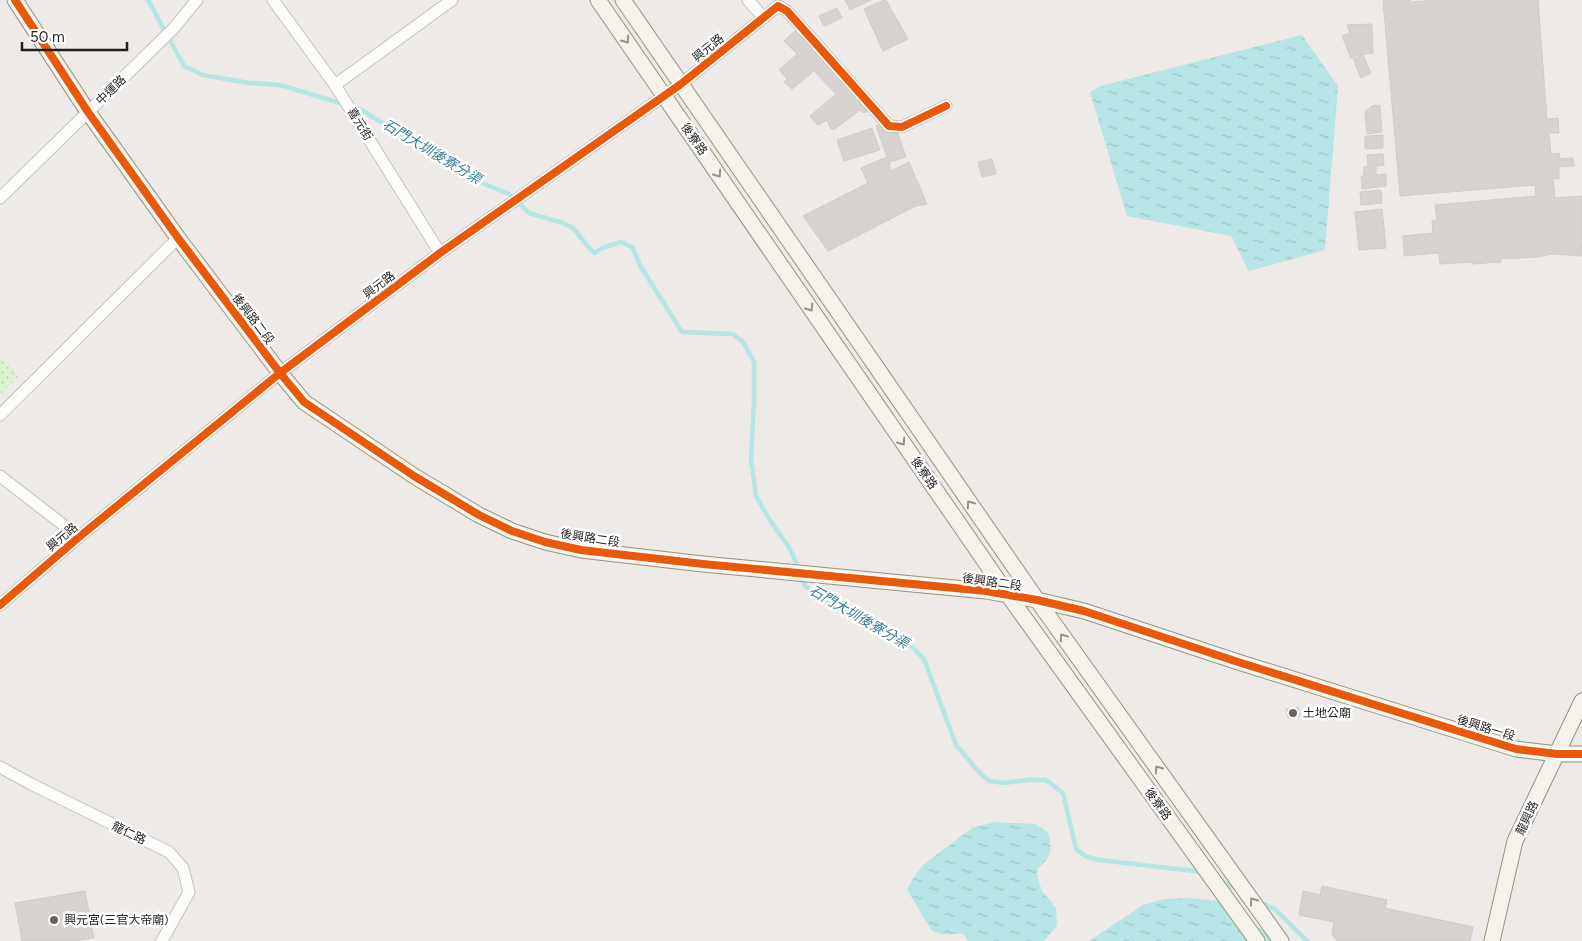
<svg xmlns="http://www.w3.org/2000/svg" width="1582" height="941" viewBox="0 0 1582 941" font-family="Figtree,'Noto Sans TC',sans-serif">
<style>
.park{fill:url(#park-dots)}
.water{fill:url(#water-ripples)}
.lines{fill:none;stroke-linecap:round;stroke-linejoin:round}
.stream{stroke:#b7e4e4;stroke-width:4.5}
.building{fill:#d7d2cf;stroke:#d1cbc8}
.street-casing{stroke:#c5c3c2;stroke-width:13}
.secondary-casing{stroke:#99947e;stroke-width:17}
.street{stroke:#fcfcfb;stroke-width:11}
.secondary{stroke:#f4f2ea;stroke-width:15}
.cycleway-casing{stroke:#fff;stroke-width:11}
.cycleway{stroke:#e8590c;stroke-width:8}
.oneway{stroke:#94938f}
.poi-dot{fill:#676665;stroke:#fff;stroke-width:2}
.labels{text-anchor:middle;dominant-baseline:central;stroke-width:5;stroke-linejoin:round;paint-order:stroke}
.street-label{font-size:12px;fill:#1f1f1f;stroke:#fff}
.poi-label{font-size:12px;fill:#1f1f1f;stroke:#fff;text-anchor:start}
.water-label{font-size:14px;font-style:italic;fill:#387d97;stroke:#fff}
</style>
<defs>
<pattern id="park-dots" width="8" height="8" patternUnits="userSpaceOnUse" patternTransform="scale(1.25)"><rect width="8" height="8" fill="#d9f5d0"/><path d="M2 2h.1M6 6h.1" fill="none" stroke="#bad2b2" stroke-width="1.8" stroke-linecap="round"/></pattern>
<pattern id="water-ripples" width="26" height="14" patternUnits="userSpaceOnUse" patternTransform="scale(1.25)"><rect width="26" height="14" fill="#b7e4e4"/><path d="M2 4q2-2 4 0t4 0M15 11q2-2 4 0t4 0" fill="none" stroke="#9dc3c3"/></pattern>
</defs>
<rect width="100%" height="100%" fill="#eeeae7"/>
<path class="park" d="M0,358L19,376L0,395Z"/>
<path class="water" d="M1302,35L1338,86L1325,250L1249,271L1231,236L1127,216L1090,92L1100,86Z
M993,822L1035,824L1048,832C1052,850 1053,856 1038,868L1037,876L1042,891L1056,908L1057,925L1044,941H968L963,934H942L932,931L907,890L912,880L923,865L972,828Z
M1189,898L1218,901L1250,925L1281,934L1285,941H1089L1143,905L1164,899Z"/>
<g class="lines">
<path class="stream" d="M148,0L184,66L203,75L249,83L280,85L360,109L474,180L509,194L529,213L563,223L573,228L590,249L595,253L602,248L621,242L632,247L641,267L682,332L733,334L743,342L754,362V403L751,459L756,496L769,519L790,549L799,570
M801,577L805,586L829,601L906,641L924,659L956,745L978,771L989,781L1004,783L1028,780H1046L1063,793L1076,849L1085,856L1099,860L1203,872
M1221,881L1238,890
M1258,901L1276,910L1307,941"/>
</g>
<path class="building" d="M845,0H871L850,10Z
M884,0H886L908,39L883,51L864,9Z
M1383,0H1410L1411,2L1437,0H1538L1547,119L1558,118L1559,133H1549L1551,154L1559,153L1560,159L1573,158L1574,166L1559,167V179H1553L1555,198L1582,196V239H1581L1582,256L1552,254L1537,257L1501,259V262L1472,264V262L1440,264L1439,253L1404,256L1403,236L1433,233L1432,221L1437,220L1435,205L1536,196L1535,185L1400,196Z
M837,8L842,18L824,26L819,16Z
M1372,24L1373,53L1358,55L1351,58L1342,36L1350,33L1347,25Z
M795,31L857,96L854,98L867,111L864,113L860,110L835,129H831L827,120L818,125L810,116L836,94L814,71L792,89L784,82L787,79L779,70L797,54L784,41Z
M1363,55L1371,73L1361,78L1353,59Z
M1380,105L1382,132L1367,134L1365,112L1372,106Z
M883,124L898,134L906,157L889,162L891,171L909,162L927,204L916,206L828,251L803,216L868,183L861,168L887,157L876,126Z
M872,128L880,150L844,161L837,140Z
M1383,135V148L1365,149V136Z
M1383,154L1384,165L1376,166V175L1386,174V186L1362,189L1361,176H1364V167L1368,166L1367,155Z
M992,159L996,174L982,177L978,162Z
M1381,190L1382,203L1361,205L1360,192Z
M1382,209L1386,248L1359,250L1355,212Z
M1298,707L1300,716L1288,718L1286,709Z
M1322,886L1387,900L1385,908L1473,927L1470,941H1337L1332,934L1334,922L1299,915L1303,891L1320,895Z
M85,891L94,938L75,941H22L15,903Z"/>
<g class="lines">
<defs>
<path id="street" d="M273,0L335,85L440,253
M748,0L764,18
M335,85L452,0
M0,198L173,29L197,0
M0,415L178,238
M0,476L79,537
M0,605L79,537L280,373L440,253L681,84L778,6L787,11L889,126L902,127L946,106
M0,767L31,784L169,852L183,868L189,892L162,941"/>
<path id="secondary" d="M15,0L88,112L178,238L280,373L304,402L414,476L479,515L512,531L545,542L581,550L703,564L986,591L1037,600L1084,611L1235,661L1516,749L1557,754H1582
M598,0L1008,595L1257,941
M623,0L1037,600L1281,941
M1492,941L1515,841L1582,701"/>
</defs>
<use href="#street" class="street-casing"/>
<use href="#secondary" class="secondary-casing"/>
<use href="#street" class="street"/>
<use href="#secondary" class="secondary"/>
<defs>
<path id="cycleway" d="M15,0L88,112L178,238L280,373L304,402L414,476L479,515L512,531L545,542L581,550L703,564L986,591L1037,600L1084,611L1235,661L1516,749L1557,754H1582
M0,605L79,537L280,373L440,253L681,84L778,6L787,11L889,126L902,127L946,106"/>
</defs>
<use href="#cycleway" class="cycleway-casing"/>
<use href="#cycleway" class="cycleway"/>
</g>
<defs><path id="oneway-chevron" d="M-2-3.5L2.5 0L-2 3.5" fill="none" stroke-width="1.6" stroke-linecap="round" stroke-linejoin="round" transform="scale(1.25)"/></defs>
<g class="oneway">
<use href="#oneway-chevron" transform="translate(626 40) rotate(55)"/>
<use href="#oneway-chevron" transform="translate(718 174) rotate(55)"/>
<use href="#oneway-chevron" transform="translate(810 308) rotate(55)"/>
<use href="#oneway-chevron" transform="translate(902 442) rotate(55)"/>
<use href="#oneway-chevron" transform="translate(970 504) rotate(-125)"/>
<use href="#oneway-chevron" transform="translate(1063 637) rotate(-126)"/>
<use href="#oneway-chevron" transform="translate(1158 769) rotate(-126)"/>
<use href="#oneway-chevron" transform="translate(1253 901) rotate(-126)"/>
</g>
<g class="poi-dot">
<circle cx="1293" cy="713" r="5"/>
<circle cx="54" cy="920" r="5"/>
</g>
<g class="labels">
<g class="street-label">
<text transform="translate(708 48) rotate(-39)">興元路</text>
<text transform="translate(111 90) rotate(-44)">中運路</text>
<text transform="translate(360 124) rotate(58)">喜元街</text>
<text transform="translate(694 139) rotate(55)">後寮路</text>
<text transform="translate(379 285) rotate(-37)">興元路</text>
<text transform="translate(253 319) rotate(53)">後興路二段</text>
<text transform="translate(924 473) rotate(55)">後寮路</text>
<text transform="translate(62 537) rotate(-40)">興元路</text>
<text transform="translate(590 538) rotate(9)">後興路二段</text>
<text transform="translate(992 582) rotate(8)">後興路二段</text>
<text transform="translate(1486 728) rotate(17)">後興路一段</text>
<text transform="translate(1158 804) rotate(54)">後寮路</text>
<text transform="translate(1527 818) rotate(-65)">龍興路</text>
<text transform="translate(129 833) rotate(26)">龍仁路</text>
</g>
<g class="poi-label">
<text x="1303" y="713">土地公廟</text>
<text x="64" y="920">興元宮(三官大帝廟)</text>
</g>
<g class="water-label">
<text transform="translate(432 152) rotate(31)">石門大圳後寮分渠</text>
<text transform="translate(859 617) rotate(30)">石門大圳後寮分渠</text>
</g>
</g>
<path d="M22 42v8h105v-8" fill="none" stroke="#1f1f1f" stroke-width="2.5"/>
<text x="30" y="42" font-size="15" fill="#1f1f1f" stroke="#ffffff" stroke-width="4" paint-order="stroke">50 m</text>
</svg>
